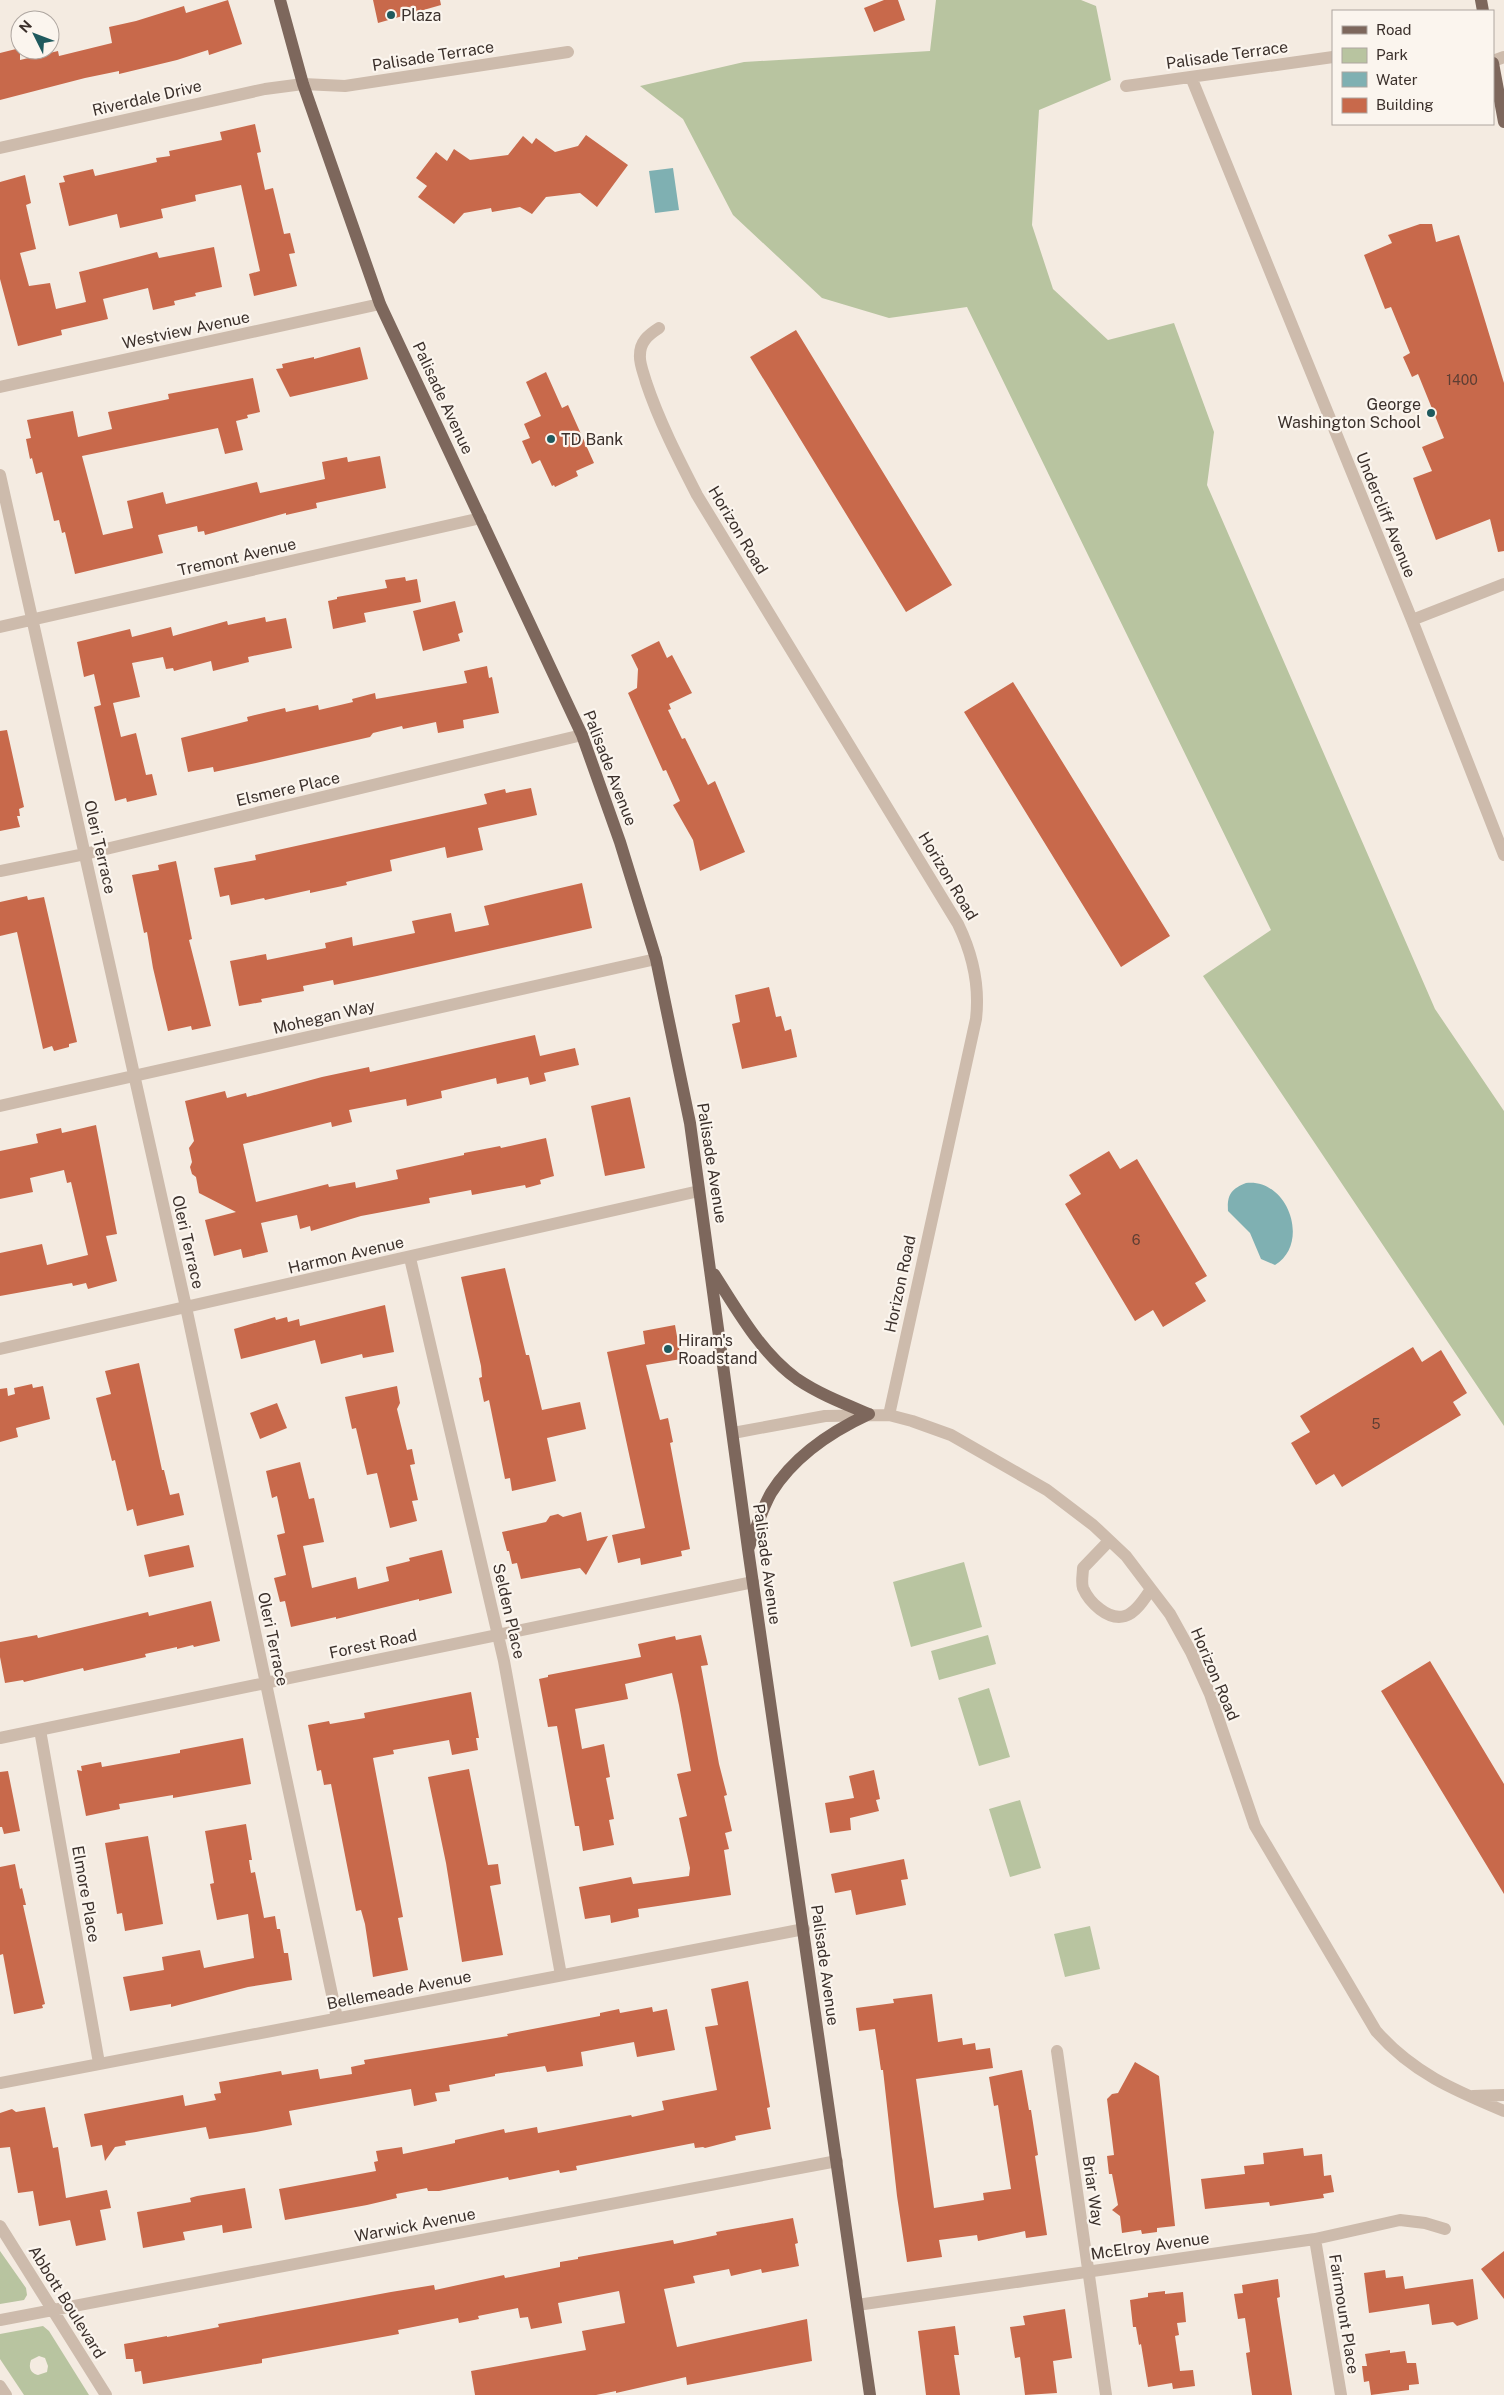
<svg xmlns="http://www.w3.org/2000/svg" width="1504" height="2395" viewBox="0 0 1504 2395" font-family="'Public Sans',sans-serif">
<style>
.green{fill:#b8c4a0;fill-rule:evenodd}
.water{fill:#7fb0b2}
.building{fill:#c8694b}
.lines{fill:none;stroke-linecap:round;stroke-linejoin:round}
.minor{stroke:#cdbbac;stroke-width:12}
.primary{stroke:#7d675c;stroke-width:12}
.poi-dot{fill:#1f5a5e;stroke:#fbf5ee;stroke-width:2}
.labels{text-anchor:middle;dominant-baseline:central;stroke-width:4.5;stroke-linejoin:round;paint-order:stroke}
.number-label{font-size:14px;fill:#5e3e33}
.poi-label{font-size:16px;fill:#3b302b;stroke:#fbf5ee;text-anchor:start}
.street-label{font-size:16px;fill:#3b302b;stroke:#fbf5ee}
</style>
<rect width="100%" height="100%" fill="#f4ebe1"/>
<path class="green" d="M936,0H1081L1096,6L1111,80L1039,110L1032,225L1053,289L1108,340L1174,323L1214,432L1207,485L1435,1009L1504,1111V1426L1203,976L1271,930L967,307L889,318L822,298L733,215L683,119L640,86L744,62L930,51Z
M964,1562L982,1627L911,1647L893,1582Z
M988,1635L996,1664L939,1680L931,1651Z
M989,1688L1010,1757L979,1766L958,1698Z
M1020,1800L1041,1868L1010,1877L989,1809Z
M1090,1926L1100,1969L1065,1977L1054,1934Z
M0,2251L26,2288L27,2295L24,2300L0,2304Z
M43,2326L49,2331L89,2395H24L0,2359V2334ZM39,2356L45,2358L48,2366L47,2372L38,2375C31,2373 28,2368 31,2360Z"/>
<path class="water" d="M673,168L679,210L655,213L649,171Z
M1246,1183C1288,1178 1311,1243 1275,1265L1261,1259L1250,1233L1228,1211C1227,1195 1231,1189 1246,1183Z"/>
<path class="building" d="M228,0L242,44L209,55L208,50L177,60L119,74V71L85,78L0,100V53L20,48V60L58,51L59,56L112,43L109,27L136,21L184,6L186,13Z
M373,0H440L441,5L378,23Z
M884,0H898L905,20L874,32L864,8Z
M255,124L261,152L257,153L265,190L273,188L284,234L290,233L295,253L289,254L297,286L254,296L249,274L260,271L241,185L195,195L196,201L161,209L163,218L120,228L117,214L69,226L59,183L65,182L63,176L93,169L95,176L157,162L156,158L170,156L169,151L222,140L220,132Z
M586,135L628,165L597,207L580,193L546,197L532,214L520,207L492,212L491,208L464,213L454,224L418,197L427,186L416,178L436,152L447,161L454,149L470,160L508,155L523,136L532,144L536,138L555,152L578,146Z
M25,175L31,203L26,205L36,249L20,253L29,286L50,283L56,309L86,302L79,272L157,252L159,258L214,247L222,287L195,293L196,296L174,301L175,305L153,310L148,288L103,299L108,319L61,330L62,335L18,346L0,279V182Z
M1420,224H1432L1436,242L1459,235L1504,383V551L1498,552L1490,519L1436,540L1413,478L1432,471L1422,447L1444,438L1418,374L1412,377L1403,357L1410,353L1391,307L1385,309L1364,255L1392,243L1388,235Z
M796,330L952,585L906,612L750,357Z
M360,347L368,379L347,384L290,397L276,369L283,368L282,364L314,357V359Z
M546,372L562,408L568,405L594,463L576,471L578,476L555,487L554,485L552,486L540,460L532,464L522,441L530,438L524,424L541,416L526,382Z
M253,378L260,412L247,415L248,418L236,421L243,450L225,454L218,428L82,456L103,535L133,528L127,501L163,492L166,504L257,482L260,493L325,479L322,462L347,457L348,462L380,456L386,488L316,503L317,508L286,515V513L205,535L204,531L198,532L197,526L158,535L163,553L75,574L65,532L62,533L59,520L54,521L42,472L36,474L32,458L30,459L26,439L31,438L27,420L73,411L78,437L112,429L108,412L169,399L168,394Z
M405,577L406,581L417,579L421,602L364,613L366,622L333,629L328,601L337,599V597L387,588L385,580Z
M455,601L463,632L458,634L460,641L423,651L413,611Z
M265,617L266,622L286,618L292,648L248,657L249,662L213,671L211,661L174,671L173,668L166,669L163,657L132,663L140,697L113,703L121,737L136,733L146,775L152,774L157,795L127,802L126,798L115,801L94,707L101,705L94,674L84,677L77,642L130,629L132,637L171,627L173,636L227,621L228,625Z
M659,641L667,658L672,655L692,693L669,704L671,709L668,710L682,739L685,738L708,785L715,781L745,852L700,871L693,840L673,805L680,801L666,770L663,771L628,693L637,688L638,669L631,655Z
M487,666L489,678L492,677L499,713L463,720L464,728L438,733L436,722L403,729L402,726L373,733L370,737L256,763L214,772L213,767L188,772L181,738L248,721L247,717L285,708L286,712L318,705L319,710L353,702L352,699L375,693L376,699L467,683L464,671Z
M1013,682L1170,936L1121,967L964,712Z
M7,730L24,807L19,809L20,816H17L20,827L0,831V731Z
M531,788L537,815L478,828L483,850L447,858L445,847L390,860L392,871L346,882L347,885L310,893V890L265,900L264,898L231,905L229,895L220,897L214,868L256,860L255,855L487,804L484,794L505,789L506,793Z
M176,861L192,939L189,940L211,1026L192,1030L191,1026L168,1031L153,968L147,932L144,933L132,875L159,870L158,865Z
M582,883L592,928L377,976L334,985L333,980L303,986L304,991L261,999L262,1002L239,1006L230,961L266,954L267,960L326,948L325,943L352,937L353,946L415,933L412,921L451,913L455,932L489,925L484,906Z
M27,896L28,900L44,897L77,1042L69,1044V1047L54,1051L52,1046L43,1049L17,932L0,936V902Z
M769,987L776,1017L781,1016L785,1031L791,1029L797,1057L742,1069L732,1024L740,1022L735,995Z
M535,1035L540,1056L575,1048L579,1065L544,1073L546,1081L530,1085L528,1077L497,1084L496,1078L441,1091L442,1098L407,1106L406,1099L349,1110L352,1122L332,1127L331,1122L243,1144L256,1202L328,1184L329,1187L355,1182L356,1188L398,1179L396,1170L464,1155V1153L500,1146L501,1148L546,1138L554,1176L540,1180L541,1184L526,1188L525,1185L472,1195L471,1190L429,1198L430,1203L361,1216L311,1231L310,1226L300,1229L297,1215L261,1223L268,1252L243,1258L241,1249L214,1256L205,1220L236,1212L199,1193L196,1177L192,1174L190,1167L192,1162L189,1148L194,1141L185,1101L225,1091L227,1098L246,1093L247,1097L322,1077L369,1067L370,1072Z
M630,1097L645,1168L605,1176L591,1106Z
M96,1125L117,1234L106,1236L117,1281L88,1289L86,1283L73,1286L72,1283L0,1296V1253L42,1244L47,1265L88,1255L71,1182L67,1183L64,1170L30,1178L33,1192L0,1199V1151L38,1143L36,1134L61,1128L62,1133Z
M1109,1151L1120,1169L1137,1159L1207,1276L1195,1283L1206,1301L1163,1327L1153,1310L1135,1321L1065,1204L1081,1194L1069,1175Z
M505,1268L526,1355H529L542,1410L580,1402L586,1429L547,1438L556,1481L512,1491L510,1478L505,1479L489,1400L484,1402L479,1378L482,1377L481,1366L461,1277Z
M385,1305L394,1352L363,1358L362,1354L321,1364L315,1340L241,1359L234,1329L275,1317L276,1320L287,1317L288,1322L299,1319L300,1326Z
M675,1325L681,1359L646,1365L660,1420L668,1418L673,1442L670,1443L690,1549L681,1551L682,1556L641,1565L640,1558L618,1563L612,1535L645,1528L607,1352L645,1344L643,1331Z
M1413,1347L1422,1362L1441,1350L1467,1393L1453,1402L1461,1415L1342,1487L1334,1474L1316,1485L1291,1443L1310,1432L1300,1416Z
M139,1363L162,1470H164L170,1495L179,1493L184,1515L137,1526L133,1509L127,1511L115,1460L112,1461L96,1398L111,1394L105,1371Z
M32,1384L33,1388L43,1386L50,1419L16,1428L18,1437L0,1442V1389L7,1388L8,1396L15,1394L14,1388Z
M397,1386L400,1403L397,1409L407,1450L412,1449L415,1464L410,1465L418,1500L412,1501L417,1521L390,1528L377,1473L367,1475L356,1428L352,1429L345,1397Z
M277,1403L287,1428L260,1439L250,1413Z
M300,1462L309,1499L314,1498L324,1542L303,1546L312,1588L356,1577L358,1589L389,1581L386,1567L410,1561L409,1558L442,1550L452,1593L419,1601V1599L336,1619V1617L291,1627L285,1601L280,1602L274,1578L286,1575L277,1535L285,1533L277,1496L272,1498L266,1471Z
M581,1512L587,1541L608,1536L586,1575L580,1568L521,1579L517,1563L512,1564L509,1551H507L502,1532L546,1522L550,1516L558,1514L563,1517Z
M189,1545L194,1567L149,1577L144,1555Z
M211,1601L220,1641L194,1647L193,1645L177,1649V1647L145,1654L146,1657L84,1671L83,1668L24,1682L23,1680L5,1683L0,1657V1642L37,1635L38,1638L148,1612L149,1616Z
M701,1635L708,1665L701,1666L719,1764L727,1795L724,1796L732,1831L725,1833L729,1849L724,1850L731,1895L638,1909L639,1917L611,1923L610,1915L585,1919L579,1887L631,1877L633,1884L689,1876L690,1868L679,1818L687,1816L677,1774L691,1771L679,1705L672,1673L625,1684L628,1699L575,1709L582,1749L604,1744L610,1777L606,1778L614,1819L609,1820L614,1845L583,1851L579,1826H575L557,1726L548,1727L539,1679L548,1677V1675L641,1657L638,1644L675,1636L676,1640Z
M1430,1661L1504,1784V1894L1381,1691Z
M471,1692L479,1738H476L478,1750L452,1755L449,1740L393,1750L394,1754L373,1758L403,1917L398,1918L408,1970L373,1977L365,1924L361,1910L356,1911L331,1784L324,1785L321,1770L317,1771L308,1725L329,1721L330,1724L365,1718L364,1713Z
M243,1738L251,1784L173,1798V1795L119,1804L120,1809L86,1816L77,1770L82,1771L81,1766L101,1762L102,1767L180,1753V1750Z
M469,1769L488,1865L498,1864L501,1884L490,1886L503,1955L462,1962L446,1863L428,1777Z
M874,1770L880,1799L876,1800L879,1811L850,1818L851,1830L830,1833L825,1803L854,1798L849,1776Z
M8,1771L20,1831L4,1834L2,1827H0V1772Z
M246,1824L252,1860H249L251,1873L255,1872L264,1918L275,1916L277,1929H280L284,1953H288L292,1980L248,1987L171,2007V2004L130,2011L123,1977L164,1970L162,1957L200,1950L204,1968L254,1958L248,1914L217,1920L210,1884L214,1883L205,1831Z
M148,1836L163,1924L125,1931L122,1913L117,1914L105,1843Z
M904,1859L908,1879L901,1880L906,1905L856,1915L851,1890L835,1893L831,1874Z
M15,1864L20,1889L22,1888L26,1905H23L45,2004L42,2005L43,2008L14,2014L3,1954L0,1955V1867Z
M748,1981L770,2107L767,2108L771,2129L735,2136L736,2140L705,2148L703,2147L695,2148L694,2143L576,2166L577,2170L560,2173L559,2170L509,2180L508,2177L439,2191H428L427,2188L396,2194L397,2198L367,2205L285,2220L279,2189L376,2171L374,2162L378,2161L376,2151L402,2147L403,2154L455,2143V2140L504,2129L505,2133L537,2127L538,2133L631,2115L632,2117L664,2110L662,2101L717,2090L705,2027L718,2025L711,1989Z
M932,1994L938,2042L962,2038L963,2045L975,2043L976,2050L990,2048L993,2068L916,2079L934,2208L984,2200L983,2193L1011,2189L998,2105L994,2106L989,2077L1022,2070L1029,2110H1031L1038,2155L1035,2156L1047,2235L1026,2238L1025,2231L978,2241L977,2235L939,2240L942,2257L907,2262L897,2196L883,2070H881L875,2029L859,2031L856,2008L894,2003L893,1999Z
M652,2007L653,2012L667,2009L675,2050L637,2057L634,2042L581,2052L583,2066L547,2072L545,2066L495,2074V2076L449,2085L450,2091L435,2093L437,2101L414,2106L411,2089L289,2111L292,2125L256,2132L209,2139L206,2127L125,2141L126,2145L115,2147L105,2161L102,2145L91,2147L84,2114L183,2095L185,2106L216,2100L214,2094L221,2093L219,2082L281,2071L282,2075L318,2069L320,2079L352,2074L351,2067L365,2064L364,2060L508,2036L507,2034L600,2016V2013L619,2009L620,2013Z
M1135,2062L1159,2076L1175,2226L1157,2228V2232L1142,2234L1141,2230L1122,2233L1120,2216L1112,2210L1118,2205L1112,2174H1109L1107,2156L1114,2155L1107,2099L1112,2094L1118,2093Z
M45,2107L53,2148L58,2147L66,2198L107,2190L111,2208L100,2210L106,2240L76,2246L70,2220L39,2226L33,2191L18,2193L10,2147L0,2148V2113L12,2109L16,2112Z
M1303,2148L1304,2156L1322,2154L1324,2176L1331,2175L1334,2192L1323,2194L1324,2198L1270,2206L1269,2202L1205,2209L1201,2179L1245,2174L1244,2166L1264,2164L1263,2153Z
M245,2188L252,2228L223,2233L222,2225L183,2232L185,2240L143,2248L137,2212L191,2202L190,2198L197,2196Z
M793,2218L798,2243L795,2244L799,2266L762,2273L761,2269L731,2276L729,2269L693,2276L695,2283L664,2289L677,2347L807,2319L812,2361L687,2385L686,2377L616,2393V2391L596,2395H475L471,2371L586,2350L582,2331L625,2323L619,2291L558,2303L562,2323L531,2329L528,2317L520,2318L518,2308L478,2316L479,2319L459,2323L458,2318L398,2330L399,2334L262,2359V2363L143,2384L141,2371L135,2372L133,2359H126L124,2344L167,2336V2337L219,2327L218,2324L391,2292L434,2285L435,2290L504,2275L505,2278L560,2267V2262L578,2259V2257L673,2240L674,2244L717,2235L716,2232Z
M1504,2251V2299L1481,2269Z
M1385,2270L1386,2278L1403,2276L1405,2289L1473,2279L1478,2319L1457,2326L1453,2322L1432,2325L1429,2304L1369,2313L1364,2273Z
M1278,2279L1280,2297L1277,2298L1292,2395H1252L1246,2353L1250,2352L1245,2318L1238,2319L1234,2294L1243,2293L1242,2285Z
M1165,2291V2294L1183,2292L1186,2322L1177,2323L1179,2335L1175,2336L1180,2371L1193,2370L1195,2386L1173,2389L1172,2383L1148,2387L1141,2344L1139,2345L1136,2327H1133L1130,2300L1148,2297V2293Z
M1065,2309L1072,2358L1053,2361L1057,2393L1025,2395L1020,2357L1015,2358L1010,2327L1025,2325L1023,2316Z
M955,2326L959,2355H954L960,2395H926L918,2331Z
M1390,2350V2353L1405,2351L1407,2363H1416L1419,2384L1409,2385V2390L1371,2395L1369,2381L1364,2382L1362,2366H1367L1365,2354Z"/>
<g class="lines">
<path class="minor" d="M1493,61L1504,57
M1191,77L1412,620L1504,855
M1126,86L1333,57
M0,148L265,89L303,84L345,86L568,52
M659,328C648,335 640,342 640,355C639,363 644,374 646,382C659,421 678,458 697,495L958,924C973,955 980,985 976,1019L889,1415
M0,387L380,304
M0,475L186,1307L337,2018
M1412,620L1504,584
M0,627L481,518
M0,871L85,854L582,735
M0,1106L656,959
M410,1258L504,1661L561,1975
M0,1349L699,1191
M733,1433L825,1416L889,1415L912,1421L951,1435L1047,1490L1093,1525L1126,1556L1151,1589L1170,1614L1191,1652L1210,1694L1255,1826L1376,2031C1413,2073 1454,2090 1504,2111
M1109,1541L1083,1568C1083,1574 1081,1582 1083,1588C1089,1602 1108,1621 1125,1616C1136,1613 1145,1598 1151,1589
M40,1730L99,2063
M0,1738L753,1582
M1057,2051L1106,2395
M0,2083L804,1929
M1473,2096L1504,2095
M0,2226L106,2395
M1315,2239L1341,2395
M857,2305L1315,2239L1400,2220L1425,2223L1445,2229
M0,2320L837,2161
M0,2386L6,2395"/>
<path class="primary" d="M280,0L303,84L380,304L582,735L620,842L656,959L690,1123L748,1549L870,2395
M1481,0L1483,11
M1493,63L1504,122
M714,1274C738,1311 760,1352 797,1379C819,1394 845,1404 869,1414
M749,1547C756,1529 762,1509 771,1493C794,1456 830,1432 869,1414"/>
</g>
<g class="poi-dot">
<circle cx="391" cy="15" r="5"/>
<circle cx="1431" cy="413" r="5"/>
<circle cx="551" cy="439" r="5"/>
<circle cx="668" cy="1349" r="5"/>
</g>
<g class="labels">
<g class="number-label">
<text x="1462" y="380">1400</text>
<text x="1136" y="1240">6</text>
<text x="1376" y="1424">5</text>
</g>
<g class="poi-label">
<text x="401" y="15">Plaza</text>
<text x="1421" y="404" text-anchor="end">George<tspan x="1421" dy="18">Washington School</tspan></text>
<text x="561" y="439">TD Bank</text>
<text x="678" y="1340">Hiram's<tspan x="678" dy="18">Roadstand</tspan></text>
</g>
<g class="street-label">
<text transform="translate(1227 55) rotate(-8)">Palisade Terrace</text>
<text transform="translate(433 56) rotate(-9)">Palisade Terrace</text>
<text transform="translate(147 98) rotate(-13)">Riverdale Drive</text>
<text transform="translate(186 330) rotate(-12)">Westview Avenue</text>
<text transform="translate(443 398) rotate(65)">Palisade Avenue</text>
<text transform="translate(1386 515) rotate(68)">Undercliff Avenue</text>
<text transform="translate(738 530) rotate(59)">Horizon Road</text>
<text transform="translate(237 557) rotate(-13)">Tremont Avenue</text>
<text transform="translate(610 768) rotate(69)">Palisade Avenue</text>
<text transform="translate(288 789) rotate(-13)">Elsmere Place</text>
<text transform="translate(100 847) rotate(77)">Oleri Terrace</text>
<text transform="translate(948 876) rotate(59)">Horizon Road</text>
<text transform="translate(324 1017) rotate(-13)">Mohegan Way</text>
<text transform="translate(712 1163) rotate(81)">Palisade Avenue</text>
<text transform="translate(188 1242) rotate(77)">Oleri Terrace</text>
<text transform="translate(346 1255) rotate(-13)">Harmon Avenue</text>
<text transform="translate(900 1284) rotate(-78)">Horizon Road</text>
<text transform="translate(767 1564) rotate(82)">Palisade Avenue</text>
<text transform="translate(509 1611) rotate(77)">Selden Place</text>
<text transform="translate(273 1639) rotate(78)">Oleri Terrace</text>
<text transform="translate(373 1644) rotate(-12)">Forest Road</text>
<text transform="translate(1215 1674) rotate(67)">Horizon Road</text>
<text transform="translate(86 1894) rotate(80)">Elmore Place</text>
<text transform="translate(825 1965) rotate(82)">Palisade Avenue</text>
<text transform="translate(399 1990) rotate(-11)">Bellemeade Avenue</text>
<text transform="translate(1093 2191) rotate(82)">Briar Way</text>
<text transform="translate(415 2225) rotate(-11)">Warwick Avenue</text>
<text transform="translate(1150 2246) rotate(-8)">McElroy Avenue</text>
<text transform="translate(67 2302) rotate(58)">Abbott Boulevard</text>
<text transform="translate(1344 2314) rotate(81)">Fairmount Place</text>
</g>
</g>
<rect x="1332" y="10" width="162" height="115" fill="#fbf5ee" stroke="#aea6a0"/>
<rect x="1342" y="26" width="25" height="8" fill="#7d675c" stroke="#aea6a0"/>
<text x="1376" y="35" font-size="15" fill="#3b302b">Road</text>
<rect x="1342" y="48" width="25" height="15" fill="#b8c4a0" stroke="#aea6a0"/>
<text x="1376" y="60" font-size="15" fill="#3b302b">Park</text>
<rect x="1342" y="72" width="25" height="15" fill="#7fb0b2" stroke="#aea6a0"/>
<text x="1376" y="85" font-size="15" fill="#3b302b">Water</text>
<rect x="1342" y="98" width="25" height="15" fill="#c8694b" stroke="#aea6a0"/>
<text x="1376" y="110" font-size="15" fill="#3b302b">Building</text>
<g transform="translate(35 35) rotate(312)"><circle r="24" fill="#fbf5ee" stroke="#aea6a0"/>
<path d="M0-4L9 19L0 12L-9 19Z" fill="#1f5a5e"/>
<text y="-8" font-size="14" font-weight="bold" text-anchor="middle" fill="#3b302b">N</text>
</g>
</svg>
